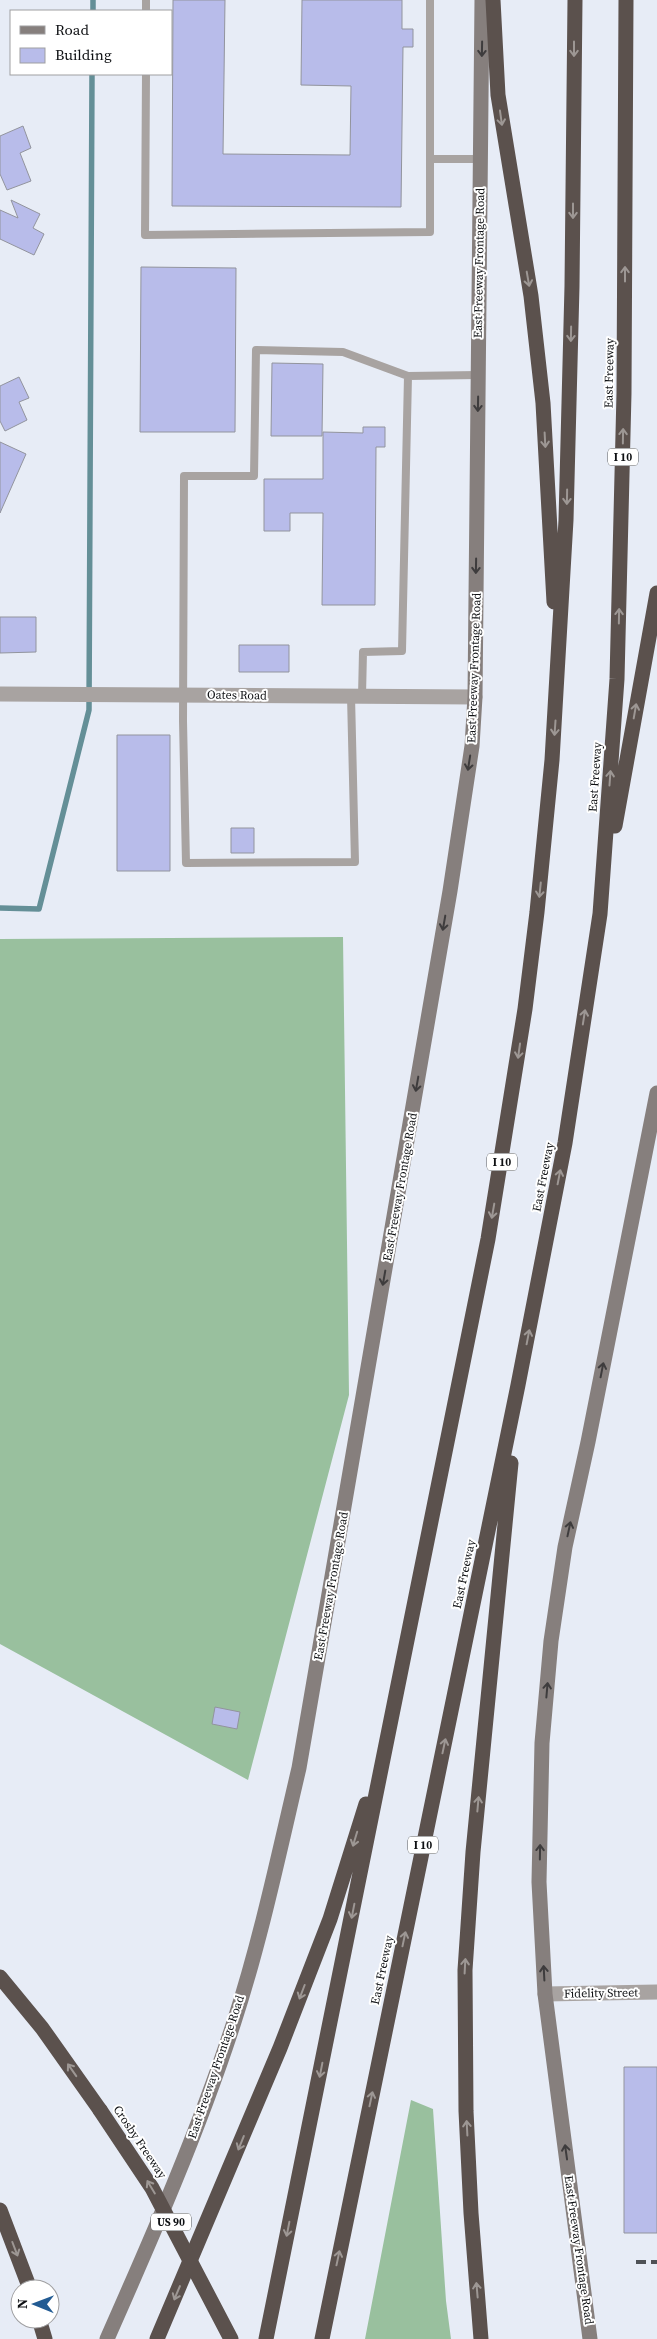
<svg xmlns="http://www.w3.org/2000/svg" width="657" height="2339" viewBox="0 0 657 2339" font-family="'Source Serif 4',serif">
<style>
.forest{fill:#99c09e}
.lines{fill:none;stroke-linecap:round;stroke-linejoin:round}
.stream{stroke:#648f97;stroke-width:5.5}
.building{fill:#b8bcea;stroke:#92949d}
.service{stroke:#a8a3a1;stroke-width:8}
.minor{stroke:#a8a3a1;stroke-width:15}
.tertiary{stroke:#a8a3a1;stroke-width:15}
.secondary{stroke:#867f7d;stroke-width:15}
.motorway{stroke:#5b514d;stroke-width:15}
.rail{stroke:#4e5156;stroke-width:4;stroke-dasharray:10 5;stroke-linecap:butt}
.motorway-bridge{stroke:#5b514d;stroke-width:15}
.oneway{stroke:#3e3c3d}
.oneway2{stroke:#9d9794}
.labels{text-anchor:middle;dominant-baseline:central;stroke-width:4;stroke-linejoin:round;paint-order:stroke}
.shield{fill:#fff;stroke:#56585a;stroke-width:1}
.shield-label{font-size:11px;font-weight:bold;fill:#0e1013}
.street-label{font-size:12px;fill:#0e1013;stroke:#fff}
</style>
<rect width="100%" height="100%" fill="#e7ecf6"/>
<path class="forest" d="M343,937L349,1395L248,1780L0,1644V939Z
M411,2100L433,2109L446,2301L451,2339H365Z"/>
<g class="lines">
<path class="stream" d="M93,11V0
M0,908L39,909L89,710L92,74"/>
</g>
<path class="building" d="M173,0H225L223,154L350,155L351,86L301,85L302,0H402V29H413V47H403L401,207L172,206Z
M23,126L31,148L20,153L31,181L7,190L0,174V136Z
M11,200L40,214L33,228L44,234L34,255L0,239V210L18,218Z
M141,267L236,268L235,432H140Z
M272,363L323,364L322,436H271Z
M19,377L29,398L19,402L27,420L5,431L0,421V386Z
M363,427H385V447H376L375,605H322L323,513H290V531H264V479H323V432L363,433Z
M0,442L26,454L0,513Z
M0,617H36V652L0,653Z
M239,645H289V672H239Z
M117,735H170V871H117Z
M231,828H254V853H231Z
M215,1707L240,1712L237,1729L212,1724Z
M624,2067H657V2233H624Z"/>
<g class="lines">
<path class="service" d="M146,11V0
M146,74L145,235L430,232V0
M430,159H480
M351,696L355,862L186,863L183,721L184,476H254L256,350L343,352L408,376
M362,696L363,652L402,651L408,376L478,375"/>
<path class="minor" d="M545,1994L657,1992"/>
<path class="tertiary" d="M0,694L475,697"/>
<path class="secondary" d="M107,2339C153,2235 199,2130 234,2022C261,1939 279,1853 299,1768L450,891L472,746L475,697L482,0
M590,2339L545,1994L539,1882L542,1743L551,1641L565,1547L588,1442L657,1093"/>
<path class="motorway" d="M493,0L498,95L531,296L543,403L554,602
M615,826L657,593
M0,1977L42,2028L100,2110
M0,2210L30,2289
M39,2319L45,2339
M157,2339L280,2048L330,1919L366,1804
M266,2339L488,1239L525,1009L537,912L552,760L566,520L572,286L575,0
M322,2339L518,1385L565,1143L600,914L617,679L624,393L626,0
M481,2339L471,2213L466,2111L465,1970L473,1852L511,1463"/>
<path class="rail" d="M636,2262H657"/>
<path class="motorway-bridge" d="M100,2110L152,2188L231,2339"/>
</g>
<defs><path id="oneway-shaft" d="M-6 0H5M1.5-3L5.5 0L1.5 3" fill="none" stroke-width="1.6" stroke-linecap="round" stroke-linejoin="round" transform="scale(1.25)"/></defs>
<g class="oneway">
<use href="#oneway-shaft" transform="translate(482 49) rotate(91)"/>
<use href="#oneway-shaft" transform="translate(478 404) rotate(91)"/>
<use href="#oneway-shaft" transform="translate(476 566) rotate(91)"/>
<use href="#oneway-shaft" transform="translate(469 763) rotate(99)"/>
<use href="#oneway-shaft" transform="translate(444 923) rotate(100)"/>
<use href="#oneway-shaft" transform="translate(417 1084) rotate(100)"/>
<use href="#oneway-shaft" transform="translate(384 1278) rotate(100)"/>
<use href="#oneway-shaft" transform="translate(602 1370) rotate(-79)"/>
<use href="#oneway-shaft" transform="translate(569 1529) rotate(-78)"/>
<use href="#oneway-shaft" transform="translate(547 1690) rotate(-85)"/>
<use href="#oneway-shaft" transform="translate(540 1852) rotate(-89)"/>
<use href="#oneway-shaft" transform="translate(544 1973) rotate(-93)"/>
<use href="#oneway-shaft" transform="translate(566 2152) rotate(-98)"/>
</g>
<g class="oneway2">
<use href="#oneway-shaft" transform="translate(574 49) rotate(90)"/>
<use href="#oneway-shaft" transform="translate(501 118) rotate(82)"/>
<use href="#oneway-shaft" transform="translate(573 211) rotate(90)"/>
<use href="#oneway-shaft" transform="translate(625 274) rotate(-90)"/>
<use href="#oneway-shaft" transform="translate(528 279) rotate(80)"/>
<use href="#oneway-shaft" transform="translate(571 334) rotate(91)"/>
<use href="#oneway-shaft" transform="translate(623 436) rotate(-89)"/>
<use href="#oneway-shaft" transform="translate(545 440) rotate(87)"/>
<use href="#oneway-shaft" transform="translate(567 497) rotate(91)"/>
<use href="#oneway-shaft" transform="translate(619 616) rotate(-89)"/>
<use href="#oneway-shaft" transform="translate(635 711) rotate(-80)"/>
<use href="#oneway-shaft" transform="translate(555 728) rotate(94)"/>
<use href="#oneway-shaft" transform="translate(610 778) rotate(-86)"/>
<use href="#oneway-shaft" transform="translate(540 890) rotate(96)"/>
<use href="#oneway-shaft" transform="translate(584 1017) rotate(-81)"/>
<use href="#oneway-shaft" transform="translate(519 1051) rotate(98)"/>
<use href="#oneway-shaft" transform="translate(559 1177) rotate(-79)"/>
<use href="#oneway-shaft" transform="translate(493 1211) rotate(100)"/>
<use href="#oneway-shaft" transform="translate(528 1337) rotate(-79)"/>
<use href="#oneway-shaft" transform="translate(444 1746) rotate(-78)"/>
<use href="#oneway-shaft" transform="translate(478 1804) rotate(-85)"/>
<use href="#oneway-shaft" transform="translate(355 1839) rotate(107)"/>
<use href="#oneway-shaft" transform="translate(353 1911) rotate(101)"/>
<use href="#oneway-shaft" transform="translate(404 1939) rotate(-78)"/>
<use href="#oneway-shaft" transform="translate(465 1966) rotate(-87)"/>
<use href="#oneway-shaft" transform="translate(302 1992) rotate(111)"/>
<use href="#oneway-shaft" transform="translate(72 2070) rotate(-125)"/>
<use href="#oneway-shaft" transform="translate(321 2070) rotate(101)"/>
<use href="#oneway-shaft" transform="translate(371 2099) rotate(-78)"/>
<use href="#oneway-shaft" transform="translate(467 2128) rotate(-93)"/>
<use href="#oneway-shaft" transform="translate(241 2143) rotate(112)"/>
<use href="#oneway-shaft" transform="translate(151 2187) rotate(-121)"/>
<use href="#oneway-shaft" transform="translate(288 2229) rotate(101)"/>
<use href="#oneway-shaft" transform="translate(15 2249) rotate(69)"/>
<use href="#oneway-shaft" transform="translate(338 2258) rotate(-78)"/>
<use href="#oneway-shaft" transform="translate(477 2290) rotate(-95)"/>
<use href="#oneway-shaft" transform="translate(177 2293) rotate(113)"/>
</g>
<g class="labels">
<g class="shield">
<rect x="608" y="448.5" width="30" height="17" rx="4"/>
<rect x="487" y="1153.5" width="30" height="17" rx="4"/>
<rect x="408" y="1836.5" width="30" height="17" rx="4"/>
<rect x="151" y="2213.5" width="40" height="17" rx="4"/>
</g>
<g class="shield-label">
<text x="623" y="457">I 10</text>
<text x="502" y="1162">I 10</text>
<text x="423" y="1845">I 10</text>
<text x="171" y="2222">US 90</text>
</g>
<g class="street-label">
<text transform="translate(479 263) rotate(-89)">East Freeway Frontage Road</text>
<text transform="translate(609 373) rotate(-89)">East Freeway</text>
<text transform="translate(474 668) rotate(-88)">East Freeway Frontage Road</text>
<text transform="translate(237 695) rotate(1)">Oates Road</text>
<text transform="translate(595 777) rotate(-86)">East Freeway</text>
<text transform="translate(543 1177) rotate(-79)">East Freeway</text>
<text transform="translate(400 1187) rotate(-80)">East Freeway Frontage Road</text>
<text transform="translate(464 1574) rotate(-78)">East Freeway</text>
<text transform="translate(331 1586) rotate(-80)">East Freeway Frontage Road</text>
<text transform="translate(382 1970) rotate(-78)">East Freeway</text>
<text transform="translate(601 1993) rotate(-1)">Fidelity Street</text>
<text transform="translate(216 2067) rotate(-71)">East Freeway Frontage Road</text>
<text transform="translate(140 2142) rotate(56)">Crosby Freeway</text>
<text transform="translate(579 2250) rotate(82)">East Freeway Frontage Road</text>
</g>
</g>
<rect x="10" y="10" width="162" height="65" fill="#ffffff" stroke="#9f9fa1"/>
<rect x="20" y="26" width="25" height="8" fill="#867f7d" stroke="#9f9fa1"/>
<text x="55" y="35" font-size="15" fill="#0e1013">Road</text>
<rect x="20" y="48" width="25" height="15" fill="#b8bcea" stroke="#9f9fa1"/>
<text x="55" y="60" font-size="15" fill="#0e1013">Building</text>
<g transform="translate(35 2304) rotate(271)"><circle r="24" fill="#ffffff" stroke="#9f9fa1"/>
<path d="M0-4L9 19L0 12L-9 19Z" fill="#225b93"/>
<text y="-8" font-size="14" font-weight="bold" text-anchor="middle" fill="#0e1013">N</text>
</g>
</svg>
